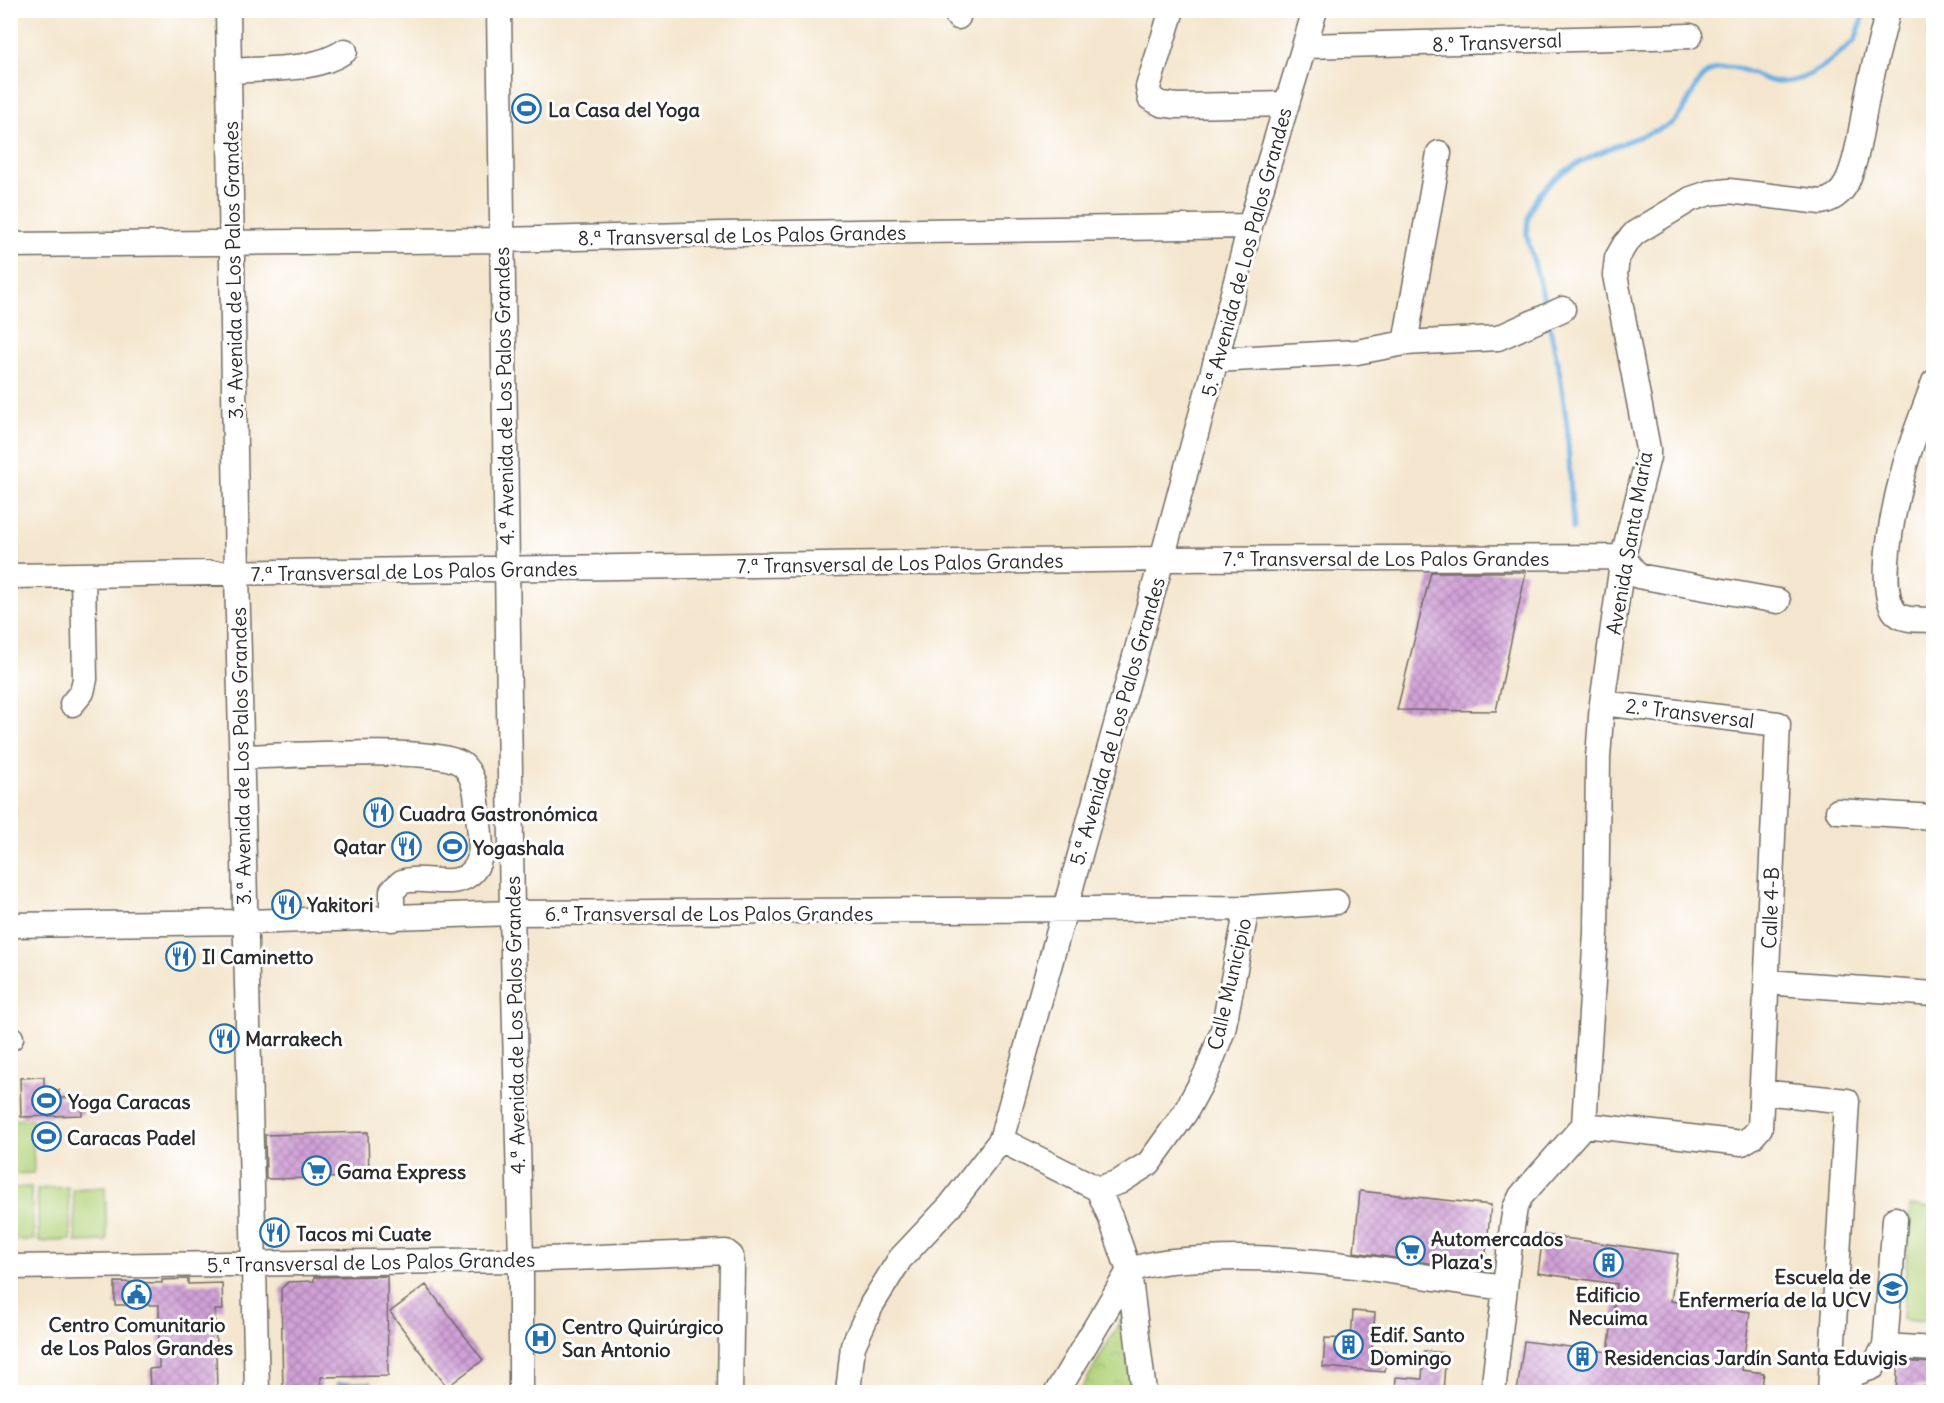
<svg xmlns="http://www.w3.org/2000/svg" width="1944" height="1403" viewBox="0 0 1944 1403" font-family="Delius,sans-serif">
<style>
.grass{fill:#b2d37b;stroke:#6e7f53;stroke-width:1.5}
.park{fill:url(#park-crowns);stroke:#6e7f53;stroke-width:1.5}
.water{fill:#69adde;stroke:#4a6c84;stroke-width:1.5}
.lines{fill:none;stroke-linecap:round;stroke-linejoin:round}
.stream{stroke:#69adde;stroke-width:5}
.building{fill:url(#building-cross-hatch)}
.minor-casing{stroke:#716c64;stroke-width:27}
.minor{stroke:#fff;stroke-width:24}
.labels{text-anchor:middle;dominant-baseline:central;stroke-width:6;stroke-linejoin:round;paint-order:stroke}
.street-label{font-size:20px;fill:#2b2b2b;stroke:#fff}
.poi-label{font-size:20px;font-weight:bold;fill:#2b2b2b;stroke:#fff;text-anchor:start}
</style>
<defs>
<pattern id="park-crowns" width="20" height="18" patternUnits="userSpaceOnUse" patternTransform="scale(1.5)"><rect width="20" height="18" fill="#b2d37b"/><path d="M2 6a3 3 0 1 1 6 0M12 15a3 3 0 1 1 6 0" fill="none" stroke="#99b56a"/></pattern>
<pattern id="building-cross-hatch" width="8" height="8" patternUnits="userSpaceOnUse" patternTransform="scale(1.5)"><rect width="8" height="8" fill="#d1a1d7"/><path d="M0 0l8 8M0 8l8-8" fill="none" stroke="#aa83af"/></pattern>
</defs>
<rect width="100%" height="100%" fill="#fff"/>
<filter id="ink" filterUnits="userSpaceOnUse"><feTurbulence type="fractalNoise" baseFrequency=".0167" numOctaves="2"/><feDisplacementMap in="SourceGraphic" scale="12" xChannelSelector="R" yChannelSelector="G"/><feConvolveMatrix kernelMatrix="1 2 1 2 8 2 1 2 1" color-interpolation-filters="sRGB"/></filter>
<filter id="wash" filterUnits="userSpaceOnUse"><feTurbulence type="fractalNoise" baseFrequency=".008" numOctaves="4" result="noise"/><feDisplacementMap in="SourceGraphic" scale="24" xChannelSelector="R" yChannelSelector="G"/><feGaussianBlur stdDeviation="1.35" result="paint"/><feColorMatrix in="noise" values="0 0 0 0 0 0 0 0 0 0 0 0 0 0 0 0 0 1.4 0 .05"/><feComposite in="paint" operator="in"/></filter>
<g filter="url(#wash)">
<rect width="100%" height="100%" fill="#f4e6ce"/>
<path class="grass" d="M32,1119L34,1173L11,1174V1120Z
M31,1187L34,1240L11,1241V1188Z
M68,1187L71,1240L39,1242L37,1189Z
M105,1187L107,1241L76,1242L73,1189Z
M1910,1206L1933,1207V1321L1903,1320Z"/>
<path class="park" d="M1125,1313L1131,1392H1080Z"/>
<path class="water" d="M371,1382V1392H337V1383Z"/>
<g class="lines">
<path class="stream" d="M1546,308C1542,292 1538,275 1533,259C1531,250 1527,241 1527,232C1524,169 1624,145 1669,125C1692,110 1691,75 1718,68C1737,63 1753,76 1771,81C1796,87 1822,69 1840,53C1844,49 1850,45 1854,41C1860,32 1861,20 1864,10
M1549,323L1560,374L1567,425L1573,529"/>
</g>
<g id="blocks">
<path class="building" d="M1431,572H1526L1496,711L1397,710Z
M44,1077V1091L59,1090V1098L82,1097V1115L21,1117L20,1078Z
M368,1132L369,1177L266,1179L265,1135Z
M1360,1191L1491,1205L1484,1271L1354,1252Z
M1543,1235L1678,1254L1671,1301L1750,1312L1742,1370L1764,1373L1761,1392H1517L1524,1341L1608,1352L1617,1284L1538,1273Z
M387,1276L388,1376L321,1377V1392H283L281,1289L288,1282L314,1281V1277Z
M188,1279V1284L222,1283L223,1310H215L217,1392H150L149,1369L159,1368V1305H115V1282L162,1283V1280Z
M426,1285L483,1360L447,1387L390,1312Z
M1353,1311L1375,1313L1372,1350L1387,1351L1385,1372L1323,1367L1325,1338L1351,1339Z
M1424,1351L1446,1353L1443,1392H1395L1396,1377L1422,1379Z
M1898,1361L1934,1363V1387L1912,1386V1392H1896Z"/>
</g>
</g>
<g filter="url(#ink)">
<use href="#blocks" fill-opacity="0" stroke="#716c64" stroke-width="1.5"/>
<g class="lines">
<defs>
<path id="minor" d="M228,10L237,574L257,1392
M499,10L512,913L521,1260V1392
M958,10V17
M1172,10L1148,87L1150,98L1161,104L1176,106L1287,104
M1305,46L1690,36
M230,71C267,68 314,72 345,51
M10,245L502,240L723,234L1250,226
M1405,343L1439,153
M1216,360L1357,352L1405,343L1498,338L1563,309
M1934,382C1924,411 1912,439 1904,469C1896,498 1875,587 1895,612C1903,622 1922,619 1934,620
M10,576L1162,559L1623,557L1638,576L1778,601
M72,704L82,692L85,679L83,576
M242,757C277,756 444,745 464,766C476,779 477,798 478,814C479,832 486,857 473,871C456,891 423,874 402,882C399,884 395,888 392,891V919
M1838,811L1934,817
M10,925L245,922L512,913L1247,908L1336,902
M1766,982L1934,994
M10,1038H11
M1762,1092L1847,1101L1830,1392
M1584,1125L1596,933L1598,758L1602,703L1623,557L1648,457V449L1615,275L1617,258L1625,244L1635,233L1691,199L1709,193L1729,191L1821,202C1831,200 1841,194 1846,184C1858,159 1861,128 1866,102C1872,71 1881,41 1888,10
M1584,1125L1742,1143L1752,1137L1760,1128L1778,724L1602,703
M1001,1140L1098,1189L1111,1219L1129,1271L1144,1392
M1098,1189L1119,1182L1149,1163L1185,1113L1207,1072L1223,1030L1247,908
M10,1267L521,1260L726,1252L731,1256L732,1264L730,1392
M1885,1346L1934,1349
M848,1392L853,1346L872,1304L900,1259L950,1206L1001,1140L1162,559L1216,360L1250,226L1315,10
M1057,1392L1129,1271C1153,1261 1179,1260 1205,1259C1307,1253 1405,1275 1505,1288
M1493,1392L1512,1227L1515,1208L1521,1196L1584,1125
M1848,1392L1850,1373L1859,1372L1873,1367L1885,1346L1895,1219"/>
</defs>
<use href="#minor" class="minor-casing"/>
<use href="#minor" class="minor"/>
</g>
</g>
<defs>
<symbol id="stadium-ring" viewBox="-11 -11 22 22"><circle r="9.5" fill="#fff" stroke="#1f6fb2" stroke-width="1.5"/><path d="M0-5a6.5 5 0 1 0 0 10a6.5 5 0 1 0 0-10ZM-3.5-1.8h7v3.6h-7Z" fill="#1f6fb2"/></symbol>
<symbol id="restaurant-ring" viewBox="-11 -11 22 22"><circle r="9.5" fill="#fff" stroke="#1f6fb2" stroke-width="1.5"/><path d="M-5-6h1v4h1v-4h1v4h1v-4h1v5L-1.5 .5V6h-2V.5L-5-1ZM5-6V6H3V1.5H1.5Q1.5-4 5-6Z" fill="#1f6fb2"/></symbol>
<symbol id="supermarket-ring" viewBox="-11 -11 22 22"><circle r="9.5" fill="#fff" stroke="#1f6fb2" stroke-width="1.5"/><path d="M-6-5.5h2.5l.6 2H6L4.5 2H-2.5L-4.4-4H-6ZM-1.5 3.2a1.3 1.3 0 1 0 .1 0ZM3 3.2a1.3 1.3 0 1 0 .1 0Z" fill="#1f6fb2"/></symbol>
<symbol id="building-ring" viewBox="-11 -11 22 22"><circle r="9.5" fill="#fff" stroke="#1f6fb2" stroke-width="1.5"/><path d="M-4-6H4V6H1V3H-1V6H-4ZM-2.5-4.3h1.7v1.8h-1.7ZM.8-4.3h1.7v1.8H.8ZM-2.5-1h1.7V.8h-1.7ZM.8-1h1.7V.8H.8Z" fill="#1f6fb2"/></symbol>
<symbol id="university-ring" viewBox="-11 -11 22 22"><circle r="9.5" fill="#fff" stroke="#1f6fb2" stroke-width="1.5"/><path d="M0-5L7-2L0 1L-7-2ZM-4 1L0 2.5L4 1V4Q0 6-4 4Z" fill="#1f6fb2"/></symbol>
<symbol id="civic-ring" viewBox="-11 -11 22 22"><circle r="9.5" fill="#fff" stroke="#1f6fb2" stroke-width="1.5"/><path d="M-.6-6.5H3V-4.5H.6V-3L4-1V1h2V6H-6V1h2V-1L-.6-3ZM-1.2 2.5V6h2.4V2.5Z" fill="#1f6fb2"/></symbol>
<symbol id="hospital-ring" viewBox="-11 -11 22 22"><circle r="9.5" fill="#fff" stroke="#1f6fb2" stroke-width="1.5"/><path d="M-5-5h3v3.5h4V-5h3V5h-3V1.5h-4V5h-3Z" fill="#1f6fb2"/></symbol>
</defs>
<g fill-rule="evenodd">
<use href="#stadium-ring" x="510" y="92" width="33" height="33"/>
<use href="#restaurant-ring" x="362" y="796" width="33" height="33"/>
<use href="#restaurant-ring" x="390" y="830" width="33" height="33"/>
<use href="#stadium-ring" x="436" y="830" width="33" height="33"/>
<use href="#restaurant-ring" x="270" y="888" width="33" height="33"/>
<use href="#restaurant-ring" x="164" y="940" width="33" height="33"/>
<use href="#restaurant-ring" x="208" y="1022" width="33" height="33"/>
<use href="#stadium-ring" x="30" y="1084" width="33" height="33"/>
<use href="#stadium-ring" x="30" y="1120" width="33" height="33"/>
<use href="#supermarket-ring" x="300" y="1154" width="33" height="33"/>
<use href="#restaurant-ring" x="258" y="1216" width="33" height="33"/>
<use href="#supermarket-ring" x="1394" y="1234" width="33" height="33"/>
<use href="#building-ring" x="1592" y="1246" width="33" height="33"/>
<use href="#university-ring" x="1876" y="1272" width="33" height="33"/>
<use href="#civic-ring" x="120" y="1278" width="33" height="33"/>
<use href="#hospital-ring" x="524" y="1322" width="33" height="33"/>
<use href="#building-ring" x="1332" y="1328" width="33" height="33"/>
<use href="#building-ring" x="1566" y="1340" width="33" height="33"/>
</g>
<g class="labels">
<g class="street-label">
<text transform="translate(1497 42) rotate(-2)">8.° Transversal</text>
<text transform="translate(742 235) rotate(-1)">8.ª Transversal de Los Palos Grandes</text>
<text transform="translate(1246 252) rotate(-75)">5.ª Avenida de Los Palos Grandes</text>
<text transform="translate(233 270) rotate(-91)">3.ª Avenida de Los Palos Grandes</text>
<text transform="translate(504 396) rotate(-91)">4.ª Avenida de Los Palos Grandes</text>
<text transform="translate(1629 543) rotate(-80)">Avenida Santa María</text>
<text x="1386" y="558">7.ª Transversal de Los Palos Grandes</text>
<text transform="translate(900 563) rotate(-1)">7.ª Transversal de Los Palos Grandes</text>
<text transform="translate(414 571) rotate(-1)">7.ª Transversal de Los Palos Grandes</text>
<text transform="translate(1690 713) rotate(7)">2.° Transversal</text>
<text transform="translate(1117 721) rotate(-74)">5.ª Avenida de Los Palos Grandes</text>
<text transform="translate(241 756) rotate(-91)">3.ª Avenida de Los Palos Grandes</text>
<text transform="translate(1770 908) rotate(-88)">Calle 4-B</text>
<text x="709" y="913">6.ª Transversal de Los Palos Grandes</text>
<text transform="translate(1229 984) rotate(-77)">Calle Municipio</text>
<text transform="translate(515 1025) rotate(-91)">4.ª Avenida de Los Palos Grandes</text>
<text transform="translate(371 1262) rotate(-1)">5.ª Transversal de Los Palos Grandes</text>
</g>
<g class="poi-label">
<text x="548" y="109">La Casa del Yoga</text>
<text x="399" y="813">Cuadra Gastronómica</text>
<text x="386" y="846" text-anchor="end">Qatar</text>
<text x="473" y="847">Yogashala</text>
<text x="307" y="904">Yakitori</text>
<text x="202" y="956">Il Caminetto</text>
<text x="245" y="1038">Marrakech</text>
<text x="68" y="1101">Yoga Caracas</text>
<text x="67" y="1137">Caracas Padel</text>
<text x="337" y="1171">Gama Express</text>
<text x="296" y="1233">Tacos mi Cuate</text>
<text x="1431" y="1238">Automercados<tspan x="1431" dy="23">Plaza's</tspan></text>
<text x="1871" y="1276" text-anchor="end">Escuela de<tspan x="1871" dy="23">Enfermería de la UCV</tspan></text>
<text x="1608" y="1294" text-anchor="middle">Edificio<tspan x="1608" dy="23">Necuima</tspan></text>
<text x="137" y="1324" text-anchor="middle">Centro Comunitario<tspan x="137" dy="23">de Los Palos Grandes</tspan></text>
<text x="562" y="1326">Centro Quirúrgico<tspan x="562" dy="23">San Antonio</tspan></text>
<text x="1370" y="1334">Edif. Santo<tspan x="1370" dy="23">Domingo</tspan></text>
<text x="1604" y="1357">Residencias Jardín Santa Eduvigis</text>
</g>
</g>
<rect width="1944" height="1403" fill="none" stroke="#fff" stroke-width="36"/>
</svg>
